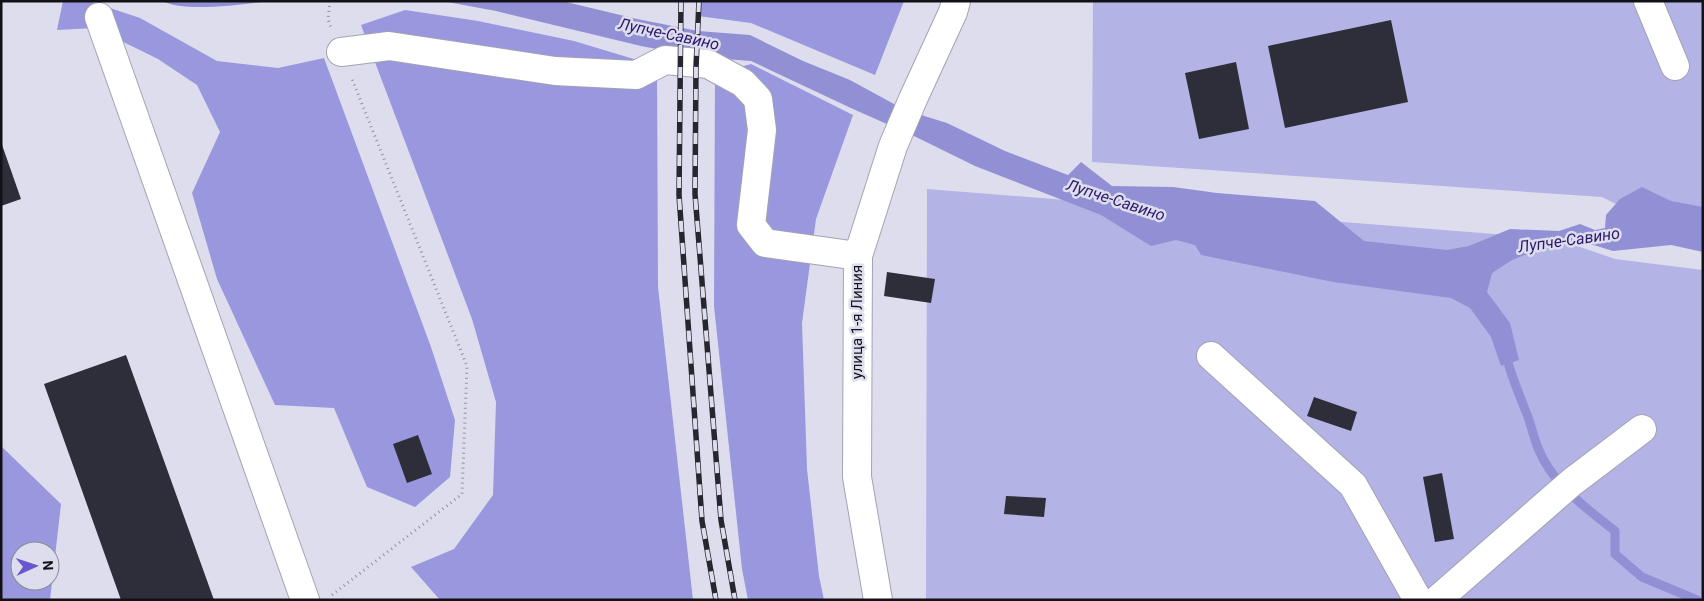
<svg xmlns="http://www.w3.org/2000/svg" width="1704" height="601" viewBox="0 0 1704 601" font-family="Roboto,sans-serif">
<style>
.green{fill:#b3b3e5}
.forest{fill:#9997de;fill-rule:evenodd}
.water{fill:#9290d5}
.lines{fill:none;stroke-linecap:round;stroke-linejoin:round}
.stream{stroke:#9290d5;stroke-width:9}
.building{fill:#2d2e3a}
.minor-casing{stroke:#a3a3b3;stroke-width:30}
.path{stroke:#92929f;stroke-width:3;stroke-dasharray:1 4;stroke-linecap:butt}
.minor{stroke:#fff;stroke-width:28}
.rail-casing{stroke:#26262e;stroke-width:5.5}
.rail{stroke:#dde;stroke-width:4;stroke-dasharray:11;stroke-linecap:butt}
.labels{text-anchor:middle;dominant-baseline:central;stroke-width:5;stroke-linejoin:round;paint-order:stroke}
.street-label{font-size:15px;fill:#111117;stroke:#dde}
.water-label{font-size:16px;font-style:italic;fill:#2b196a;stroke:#dde}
</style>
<rect width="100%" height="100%" fill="#dde"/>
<path class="green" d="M1093,1H1703V248L1602,197L1092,162Z
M927,189L1557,239L1615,259L1703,270V600H926Z"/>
<path class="forest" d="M63,1H89L140,18L217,61L278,68L324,58L431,347L455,420L450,477L415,507L367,487L334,408L275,405L217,279L192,193L220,132L197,85L158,59L95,28L57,30Z
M700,1H904L875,75L751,23L698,16Z
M405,10L478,21L574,41L657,66L658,287L693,600H440L411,567L454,549L493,495L496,402L472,319L361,25Z
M751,64L853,115L816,219L802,323L807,469L819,576L824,600H748L742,569L714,306L715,74Z
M1,446L61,504L50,600H1ZM20,551H50V581H20Z"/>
<path class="water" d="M162,1H270C243,4 186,13 162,1Z
M442,1H562L637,19L698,31L750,35L803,61L850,80L905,110L947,123L1005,151L1068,175L1081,162L1112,186L1173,187L1217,193L1315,201L1364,241L1447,250L1469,246L1510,229L1559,231L1580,224L1595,230L1605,228L1606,215L1620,199L1642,187L1671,201L1703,207V252L1671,245L1613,251L1587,243H1555L1512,260L1492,273L1487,292L1510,323L1519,360L1501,366L1491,337L1470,308L1451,298L1333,282L1201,255L1195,245L1176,240L1151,246L1101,215L975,166L914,136L853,109L751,61L698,57L641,46L496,11Z"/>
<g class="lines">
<path class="stream" d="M1506,354C1510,374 1519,393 1526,412C1531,423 1533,436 1538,448C1552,484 1586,508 1615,531V554L1642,577L1697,600"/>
</g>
<path class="building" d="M1391,20L1408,102L1285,128L1268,46Z
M1236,62L1249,129L1199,139L1185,73Z
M1,142L21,199L1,206Z
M887,272L935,279L931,303L884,296Z
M126,355L214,600H121L44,384Z
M1314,397L1357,412L1351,431L1307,416Z
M418,435L432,474L407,483L393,444Z
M1442,473L1454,539L1435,542L1423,477Z
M1006,496L1046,498L1044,517L1004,514Z"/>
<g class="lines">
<defs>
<path id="minor" d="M1648,1L1675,66
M99,17L305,600
M341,52L389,46L555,71L636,75L665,60L708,64L743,83L758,99L762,130L751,225L765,243L858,256
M1211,356L1353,485L1418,600
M878,600L857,477L858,256L893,146L913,99L953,12L956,1
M1437,600L1572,482L1642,429"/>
</defs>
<use href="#minor" class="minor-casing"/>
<path class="path" d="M330,1L328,19L331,27
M332,595L462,494L467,366L352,79"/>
<use href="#minor" class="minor"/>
<defs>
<path id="rail" d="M681,1L679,195L702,521L716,600
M699,1L696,67L695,194L721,520L735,600"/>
</defs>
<use href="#rail" class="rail-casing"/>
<use href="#rail" class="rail"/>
</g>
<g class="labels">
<g class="street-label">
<text transform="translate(857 322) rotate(-90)">улица 1-я Линия</text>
</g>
<g class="water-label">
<text transform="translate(669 34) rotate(12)">Лупче-Савино</text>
<text transform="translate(1116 200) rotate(18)">Лупче-Савино</text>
<text transform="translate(1569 240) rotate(-8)">Лупче-Савино</text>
</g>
</g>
<rect width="1704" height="601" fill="none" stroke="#111117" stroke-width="5"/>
<g transform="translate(35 566) rotate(87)"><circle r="24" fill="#ddddee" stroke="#8b8b98"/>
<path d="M0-4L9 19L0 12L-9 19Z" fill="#6656cf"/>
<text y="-8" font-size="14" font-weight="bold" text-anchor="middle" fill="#111117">N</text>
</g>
</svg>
